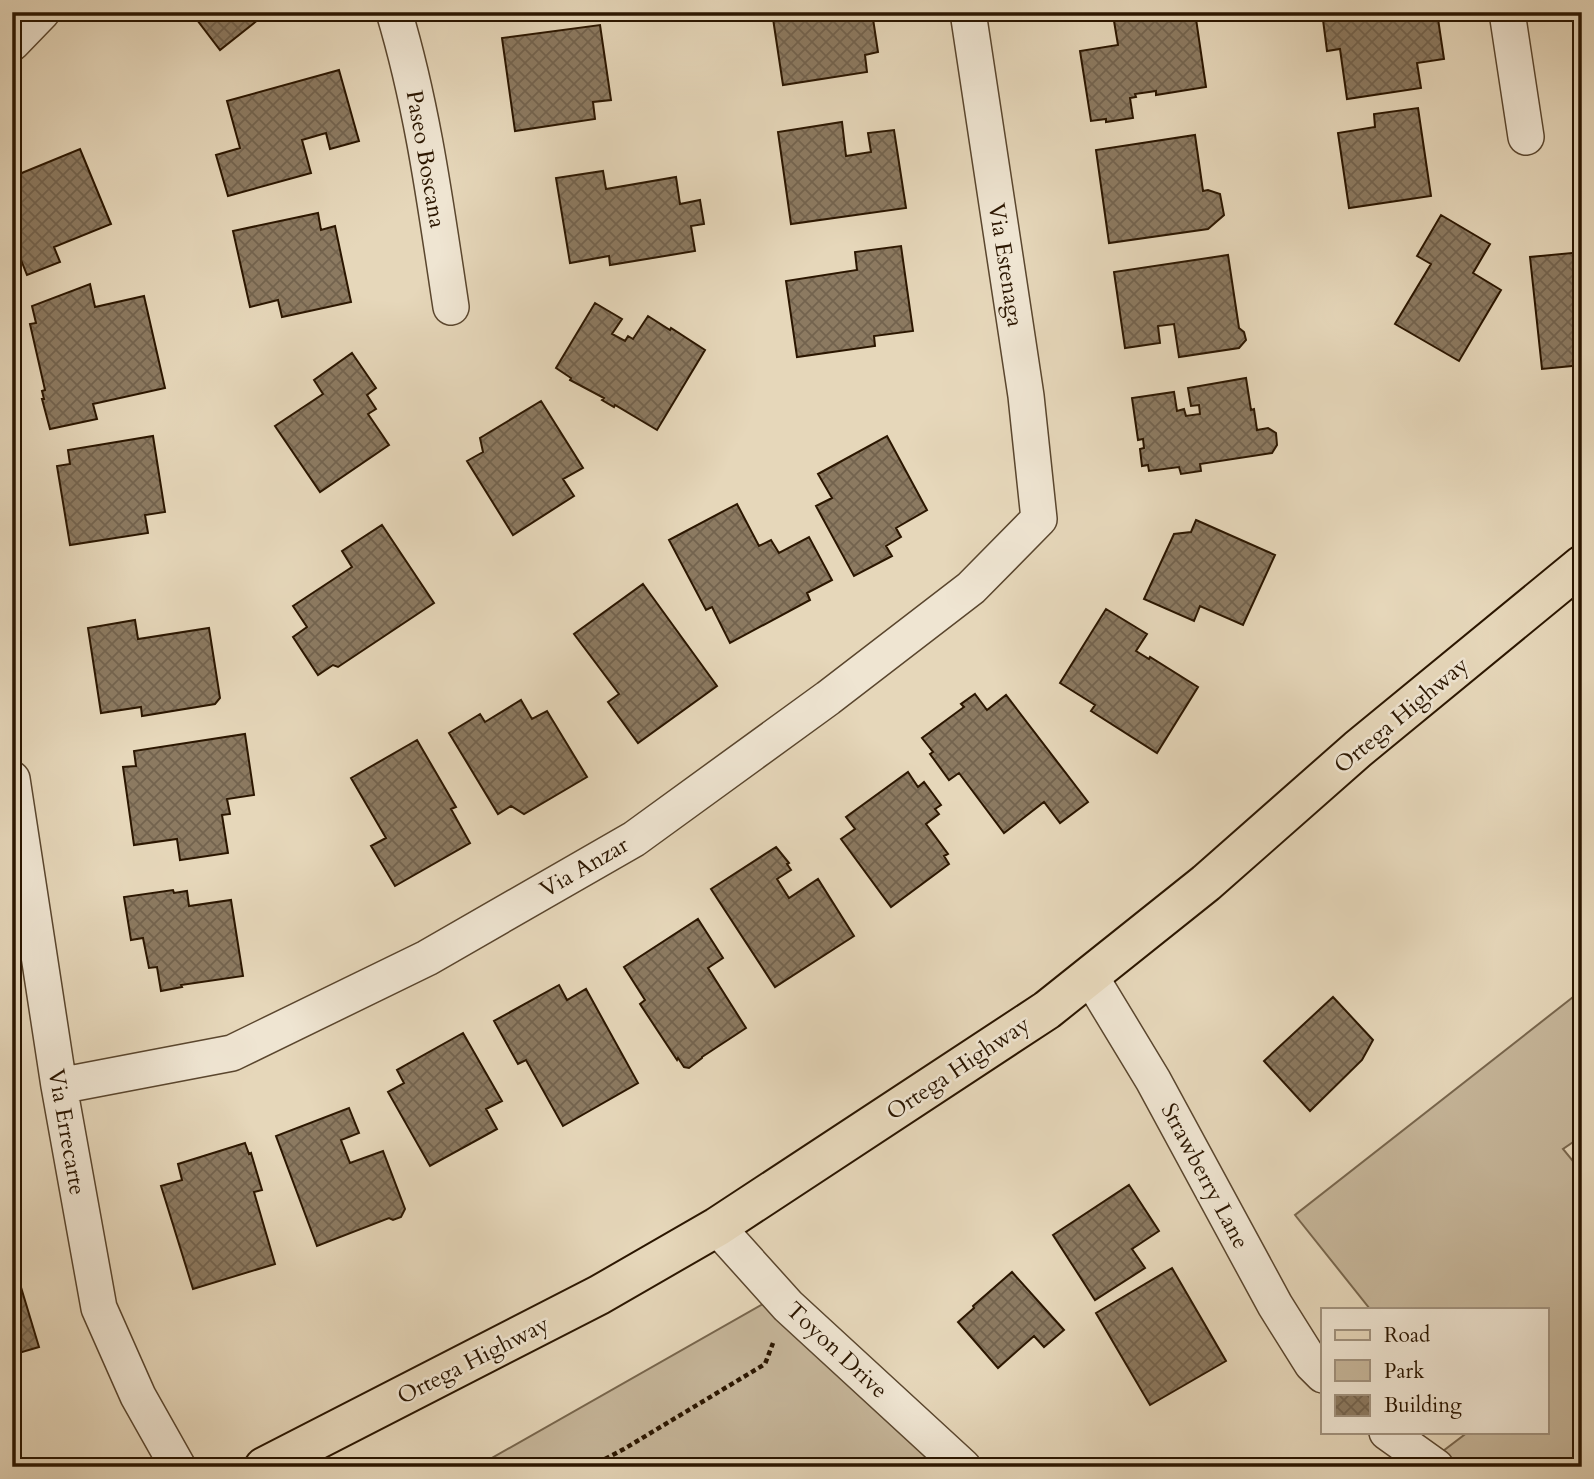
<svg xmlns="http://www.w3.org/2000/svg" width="1594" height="1479" viewBox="0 0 1594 1479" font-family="Cardo,serif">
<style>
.green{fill:#c6b69a;stroke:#78664d;stroke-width:2}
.building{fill:url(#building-cross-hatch);stroke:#2b1600;stroke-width:2}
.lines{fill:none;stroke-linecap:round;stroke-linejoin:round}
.minor-casing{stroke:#5a462e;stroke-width:38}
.primary-casing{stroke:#2b1600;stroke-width:42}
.path{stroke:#2b1600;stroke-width:4.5;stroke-dasharray:5 3.5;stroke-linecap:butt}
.minor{stroke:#efe5d2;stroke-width:35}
.primary{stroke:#e6d7ba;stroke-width:38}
.labels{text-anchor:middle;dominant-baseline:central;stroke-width:5;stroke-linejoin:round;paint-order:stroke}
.street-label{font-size:23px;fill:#2b1600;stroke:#efe5d2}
</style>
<defs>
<pattern id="building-cross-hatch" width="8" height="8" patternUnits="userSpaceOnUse" patternTransform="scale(1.75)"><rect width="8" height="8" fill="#8c7a61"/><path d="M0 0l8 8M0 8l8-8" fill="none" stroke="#73634e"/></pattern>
</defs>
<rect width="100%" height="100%" fill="#e6d7ba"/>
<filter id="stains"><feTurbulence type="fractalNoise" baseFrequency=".00286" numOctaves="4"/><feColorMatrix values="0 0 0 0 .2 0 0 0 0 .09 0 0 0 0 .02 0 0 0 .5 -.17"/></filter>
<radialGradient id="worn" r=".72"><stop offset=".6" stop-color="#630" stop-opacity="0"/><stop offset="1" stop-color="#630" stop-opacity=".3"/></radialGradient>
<path class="green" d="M1582,990V1136L1563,1149L1582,1172V1467H1422L1468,1432H1547V1309H1370L1295,1215Z
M770,1300L960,1467H476Z"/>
<path class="building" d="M191,12H268L220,50Z
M772,12H872L878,52L865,55L867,72L783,85Z
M1186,12H1195L1206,87L1156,95V91L1135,94L1136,97L1130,98L1133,118L1106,122V119L1091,121L1080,51L1118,45L1114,21Z
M1322,12H1437L1444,59L1417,63L1421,88L1347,99L1340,49L1327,51Z
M600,25L611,100L593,102L595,119L515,131L502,38Z
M339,70L359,141L330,149L326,133L302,140L311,173L228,196L216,155L240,148L227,101Z
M1418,108L1431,196L1349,208L1338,133L1375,127L1374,114Z
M842,122L846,156L871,152L868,133L894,130L906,208L791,224L778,132Z
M1195,135L1203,191L1208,190L1220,194L1224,215L1208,229L1109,243L1096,150Z
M80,149L111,224L54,247L60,262L27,275L21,260L12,263V177Z
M603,171L606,189L676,177L680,204L700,200L704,224L691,226L695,251L610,265L609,256L570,263L556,178Z
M318,213L321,230L335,226L351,302L282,317L278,300L250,307L233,231Z
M1441,215L1490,244L1473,273L1501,290L1459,361L1395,324L1431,264L1417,256Z
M901,246L913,331L874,336L875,346L797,357L786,281L857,270L855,252Z
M1582,252V365L1542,369L1530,257Z
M1228,255L1239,328L1244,332L1246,340L1239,348L1179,357L1174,324L1158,326L1160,343L1125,348L1114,272Z
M90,284L95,307L144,296L165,388L93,404L97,419L50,429L42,399H44L42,391L45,390L30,324L36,323L32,306Z
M595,303L622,319L612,334L625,341L628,336L633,339L648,316L670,330L671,328L705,350L657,430L615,405L614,407L602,400L604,398L570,380L571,378L556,368Z
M352,353L376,388L367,395L376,409L368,414L389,445L320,492L275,426L323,394L314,380Z
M1246,378L1251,410L1254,409L1257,430L1268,428L1276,433L1277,445L1272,453L1200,464L1201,471L1181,474L1179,467L1149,471L1148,465L1142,466L1140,449L1144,448L1143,439L1138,440L1132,398L1174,392L1177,411L1184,409L1186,416L1200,414L1199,405L1191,406L1188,388Z
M541,401L583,468L563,479L574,496L513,535L467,461L483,452L480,438Z
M153,436L165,512L145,515L148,533L70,545L57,466L70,464L68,450Z
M887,436L927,510L896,528L901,537L886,546L892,556L854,576L816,506L832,498L818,474Z
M737,504L759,546L771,540L779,553L809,537L832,580L807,593L810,600L730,643L712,607L706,610L669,540Z
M1196,520L1275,555L1243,625L1200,606L1194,621L1144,599L1174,534L1191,532Z
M382,525L434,603L338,667L333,665L318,675L293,637L307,627L293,606L352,567L342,551Z
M643,584L717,686L638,743L608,702L619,694L574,634Z
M1106,609L1147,634L1136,651L1149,659L1150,657L1198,687L1157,753L1091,711L1095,705L1060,683Z
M135,620L138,639L209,628L220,698L215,704L142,716L141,707L101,713L88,628Z
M975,694L987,710L1006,695L1088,802L1060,823L1044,802L1004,833L959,773L949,780L930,754L933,752L922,738L964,707L961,704Z
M521,700L532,719L547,711L587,777L524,814L511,806L498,814L449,733L480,714L485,722Z
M245,734L254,795L227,799L230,814L222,815L228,853L180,860L177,839L134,845L123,767L136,766L134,751Z
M417,740L456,807L451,809L470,843L395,886L371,846L386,838L351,778Z
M908,772L918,787L924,782L941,805L935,809L939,814L926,824L948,854L944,856L949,864L891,907L841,839L855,829L846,817Z
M776,847L789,863L787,864L791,870L777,879L789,898L818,879L854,936L775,987L711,889Z
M173,890L174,893L187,891L189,906L231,900L243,976L181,985L182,987L161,991L157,967L149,968L143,938L131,940L124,897Z
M698,919L723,958L708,968L746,1028L702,1057V1058L689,1068L684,1067L678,1058L677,1060L640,1004L645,1000L624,967Z
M559,985L567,1000L586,989L638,1083L563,1126L526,1060L518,1064L494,1021Z
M1333,997L1373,1040L1362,1060L1310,1111L1264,1061Z
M463,1033L502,1101L486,1109L497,1129L430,1166L388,1092L404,1083L397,1070Z
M349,1108L359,1133L341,1140L350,1163L383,1151L405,1209L401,1217L393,1220L389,1218L317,1246L276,1136Z
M245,1143L249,1154L251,1153L262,1190L254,1192L275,1264L193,1289L161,1186L182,1180L178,1164Z
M1129,1185L1159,1231L1132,1249L1145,1268L1095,1300L1053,1235Z
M1172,1268L1226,1361L1150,1405L1096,1313Z
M1012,1272L1064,1330L1044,1347L1034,1336L998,1368L958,1322L974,1308L973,1306Z
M17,1274L39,1347L12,1355V1275Z"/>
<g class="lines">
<defs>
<path id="minor" d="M394,12C423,108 436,208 451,307
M1507,12L1526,137
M12,43L42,12
M12,779L59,1086L99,1308L138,1396L178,1467
M1090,976L1153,1080L1275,1305L1312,1364L1323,1375
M59,1086L232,1053L427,958L634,839L828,698L971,588L1039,519L1026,396L968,12
M717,1227L788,1306L963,1467
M1387,1432L1436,1467"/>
<path id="primary" d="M264,1467L599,1295L717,1227L1047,1010L1206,883L1358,749L1582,565"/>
</defs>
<use href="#minor" class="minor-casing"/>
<use href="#primary" class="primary-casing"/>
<path class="path" d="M590,1467L624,1449L765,1364L773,1343"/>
<use href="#minor" class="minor"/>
<use href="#primary" class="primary"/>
</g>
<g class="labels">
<g class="street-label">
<text transform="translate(426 159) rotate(80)">Paseo Boscana</text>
<text transform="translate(1006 265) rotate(81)">Via Estenaga</text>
<text transform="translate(1401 715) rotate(-40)">Ortega Highway</text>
<text transform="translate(584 867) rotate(-30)">Via Anzar</text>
<text transform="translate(958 1068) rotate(-34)">Ortega Highway</text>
<text transform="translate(67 1132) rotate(80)">Via Errecarte</text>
<text transform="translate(1205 1176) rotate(62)">Strawberry Lane</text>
<text transform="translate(837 1350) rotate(43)">Toyon Drive</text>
<text transform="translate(473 1360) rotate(-27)">Ortega Highway</text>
</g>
</g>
<rect width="1594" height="1479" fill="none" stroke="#e6d7ba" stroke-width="42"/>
<rect x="14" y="14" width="1566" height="1451" fill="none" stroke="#2b1600" stroke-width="3.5"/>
<rect x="21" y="21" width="1552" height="1437" fill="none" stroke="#2b1600" stroke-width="2"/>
<rect x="1321" y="1308" width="228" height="126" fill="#efe5d2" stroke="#a1927e" stroke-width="2"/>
<rect x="1335" y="1330" width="35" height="10" fill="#e6d7ba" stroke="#a1927e" stroke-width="2"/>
<text x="1384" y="1342" font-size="21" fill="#2b1600">Road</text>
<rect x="1335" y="1360" width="35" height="21" fill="#c6b69a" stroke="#a1927e" stroke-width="2"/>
<text x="1384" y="1378" font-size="21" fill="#2b1600">Park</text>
<rect x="1335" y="1395" width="35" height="21" fill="url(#building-cross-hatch)" stroke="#a1927e" stroke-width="2"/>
<text x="1384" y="1412" font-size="21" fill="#2b1600">Building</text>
<rect width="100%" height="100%" filter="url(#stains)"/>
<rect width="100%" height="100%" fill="url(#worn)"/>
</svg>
